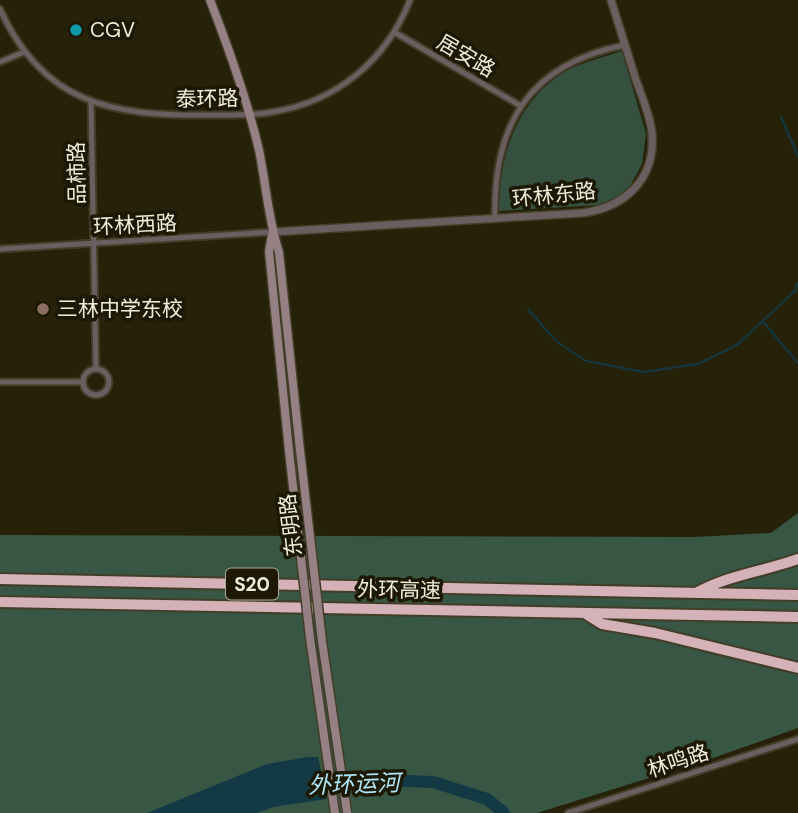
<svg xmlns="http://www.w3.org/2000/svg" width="798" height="813" viewBox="0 0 798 813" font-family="'DM Sans','Noto Sans SC',sans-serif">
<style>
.green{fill:#365040}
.forest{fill:#385644}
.water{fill:#133945}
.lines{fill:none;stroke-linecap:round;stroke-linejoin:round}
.stream{stroke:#133945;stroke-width:2}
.river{stroke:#133945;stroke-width:12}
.minor-casing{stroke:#423d27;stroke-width:9}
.tertiary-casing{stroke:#423d27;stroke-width:10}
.secondary-casing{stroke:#423d27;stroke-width:11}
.motorway-casing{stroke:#423d27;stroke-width:14}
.minor{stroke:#6b5e5f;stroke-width:5}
.tertiary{stroke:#6b5e5f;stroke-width:7}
.secondary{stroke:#958083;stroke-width:8}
.motorway{stroke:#d4b2b7;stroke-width:10}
.secondary-bridge-casing{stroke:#423d27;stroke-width:11;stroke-linecap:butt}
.secondary-bridge{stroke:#958083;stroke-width:8}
.culture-dot{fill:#0f9aa8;stroke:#1c1802;stroke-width:2.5}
.education-dot{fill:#8d6e63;stroke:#1c1802;stroke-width:2.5}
.labels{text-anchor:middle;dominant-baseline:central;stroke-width:7;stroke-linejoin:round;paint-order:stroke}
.shield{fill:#1c1802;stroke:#b0ac9c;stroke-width:2}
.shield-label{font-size:19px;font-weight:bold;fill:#efecde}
.poi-label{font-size:21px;fill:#efecde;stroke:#1c1802;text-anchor:start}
.street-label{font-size:21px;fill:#efecde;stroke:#1c1802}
.water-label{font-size:23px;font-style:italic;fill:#aee4f8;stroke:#1c1802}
</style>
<rect width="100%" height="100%" fill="#262109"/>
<path class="green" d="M622,51L646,134L642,164L630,186L614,200L597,205L499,211C499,157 516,101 566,71C583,62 604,57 622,51Z"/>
<path class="forest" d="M798,513V728L713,758L537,813H0V535L695,537L771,533Z"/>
<path class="water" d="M308,757H318L327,799L273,807L257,813H147L267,764Z"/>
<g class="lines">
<path class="stream" d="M781,117L798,156
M528,309L556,341L586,361L644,372L698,364L737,345L795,291L798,282
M764,323L798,363"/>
<path class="river" d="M308,785L379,780L433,782L487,799L504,813"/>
<defs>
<path id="minor" d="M0,9C43,104 112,116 207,115C229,115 251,116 272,112C336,102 386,61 410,0
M394,32L521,106
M0,62L24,52
M91,101L96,369
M495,218C493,124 529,64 625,45
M0,249L272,232
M83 382a13 13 0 1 1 26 0a13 13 0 1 1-26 0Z
M0,382H83
M568,813L798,739"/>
<path id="tertiary" d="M272,232L583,213C625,207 656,179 652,133C650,114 641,95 635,77C627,51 619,26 611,0"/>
<path id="secondary" d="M210,0C229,49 247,99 259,150C266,184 268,219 279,252L300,450
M272,235L269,251L289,451"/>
<path id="motorway" d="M0,579L798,595
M698,592C729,575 765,571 798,559
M0,602L798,617
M586,614L602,624L655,633L798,668"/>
</defs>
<use href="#minor" class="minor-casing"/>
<use href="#tertiary" class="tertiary-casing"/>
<use href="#secondary" class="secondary-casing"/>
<use href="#motorway" class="motorway-casing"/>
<use href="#minor" class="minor"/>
<use href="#tertiary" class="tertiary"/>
<use href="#secondary" class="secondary"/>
<use href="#motorway" class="motorway"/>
<defs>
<path id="secondary-bridge" d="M300,450L322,641L347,812
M289,451L310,638L335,813"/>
</defs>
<use href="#secondary-bridge" class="secondary-bridge-casing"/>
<use href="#secondary-bridge" class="secondary-bridge"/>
</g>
<circle class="culture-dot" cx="76" cy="30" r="7"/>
<circle class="education-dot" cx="43" cy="309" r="7"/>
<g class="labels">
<rect class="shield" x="226" y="568.5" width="52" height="31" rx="5"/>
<g class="shield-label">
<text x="252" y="584">S20</text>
</g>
<g class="poi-label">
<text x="90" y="30">CGV</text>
<text x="57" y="309">三林中学东校</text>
</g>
<g class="street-label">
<text transform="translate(466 56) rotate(30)">居安路</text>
<text transform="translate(207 99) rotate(-1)">泰环路</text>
<text transform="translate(77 173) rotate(-91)">品柿路</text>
<text transform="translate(554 195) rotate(-6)">环林东路</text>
<text transform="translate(135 225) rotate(-3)">环林西路</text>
<text transform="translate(291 525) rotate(-97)">东明路</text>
<text transform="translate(399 590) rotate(1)">外环高速</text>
<text transform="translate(678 761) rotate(-18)">林鸣路</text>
</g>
<g class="water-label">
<text transform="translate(354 784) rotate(-2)">外环运河</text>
</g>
</g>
</svg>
